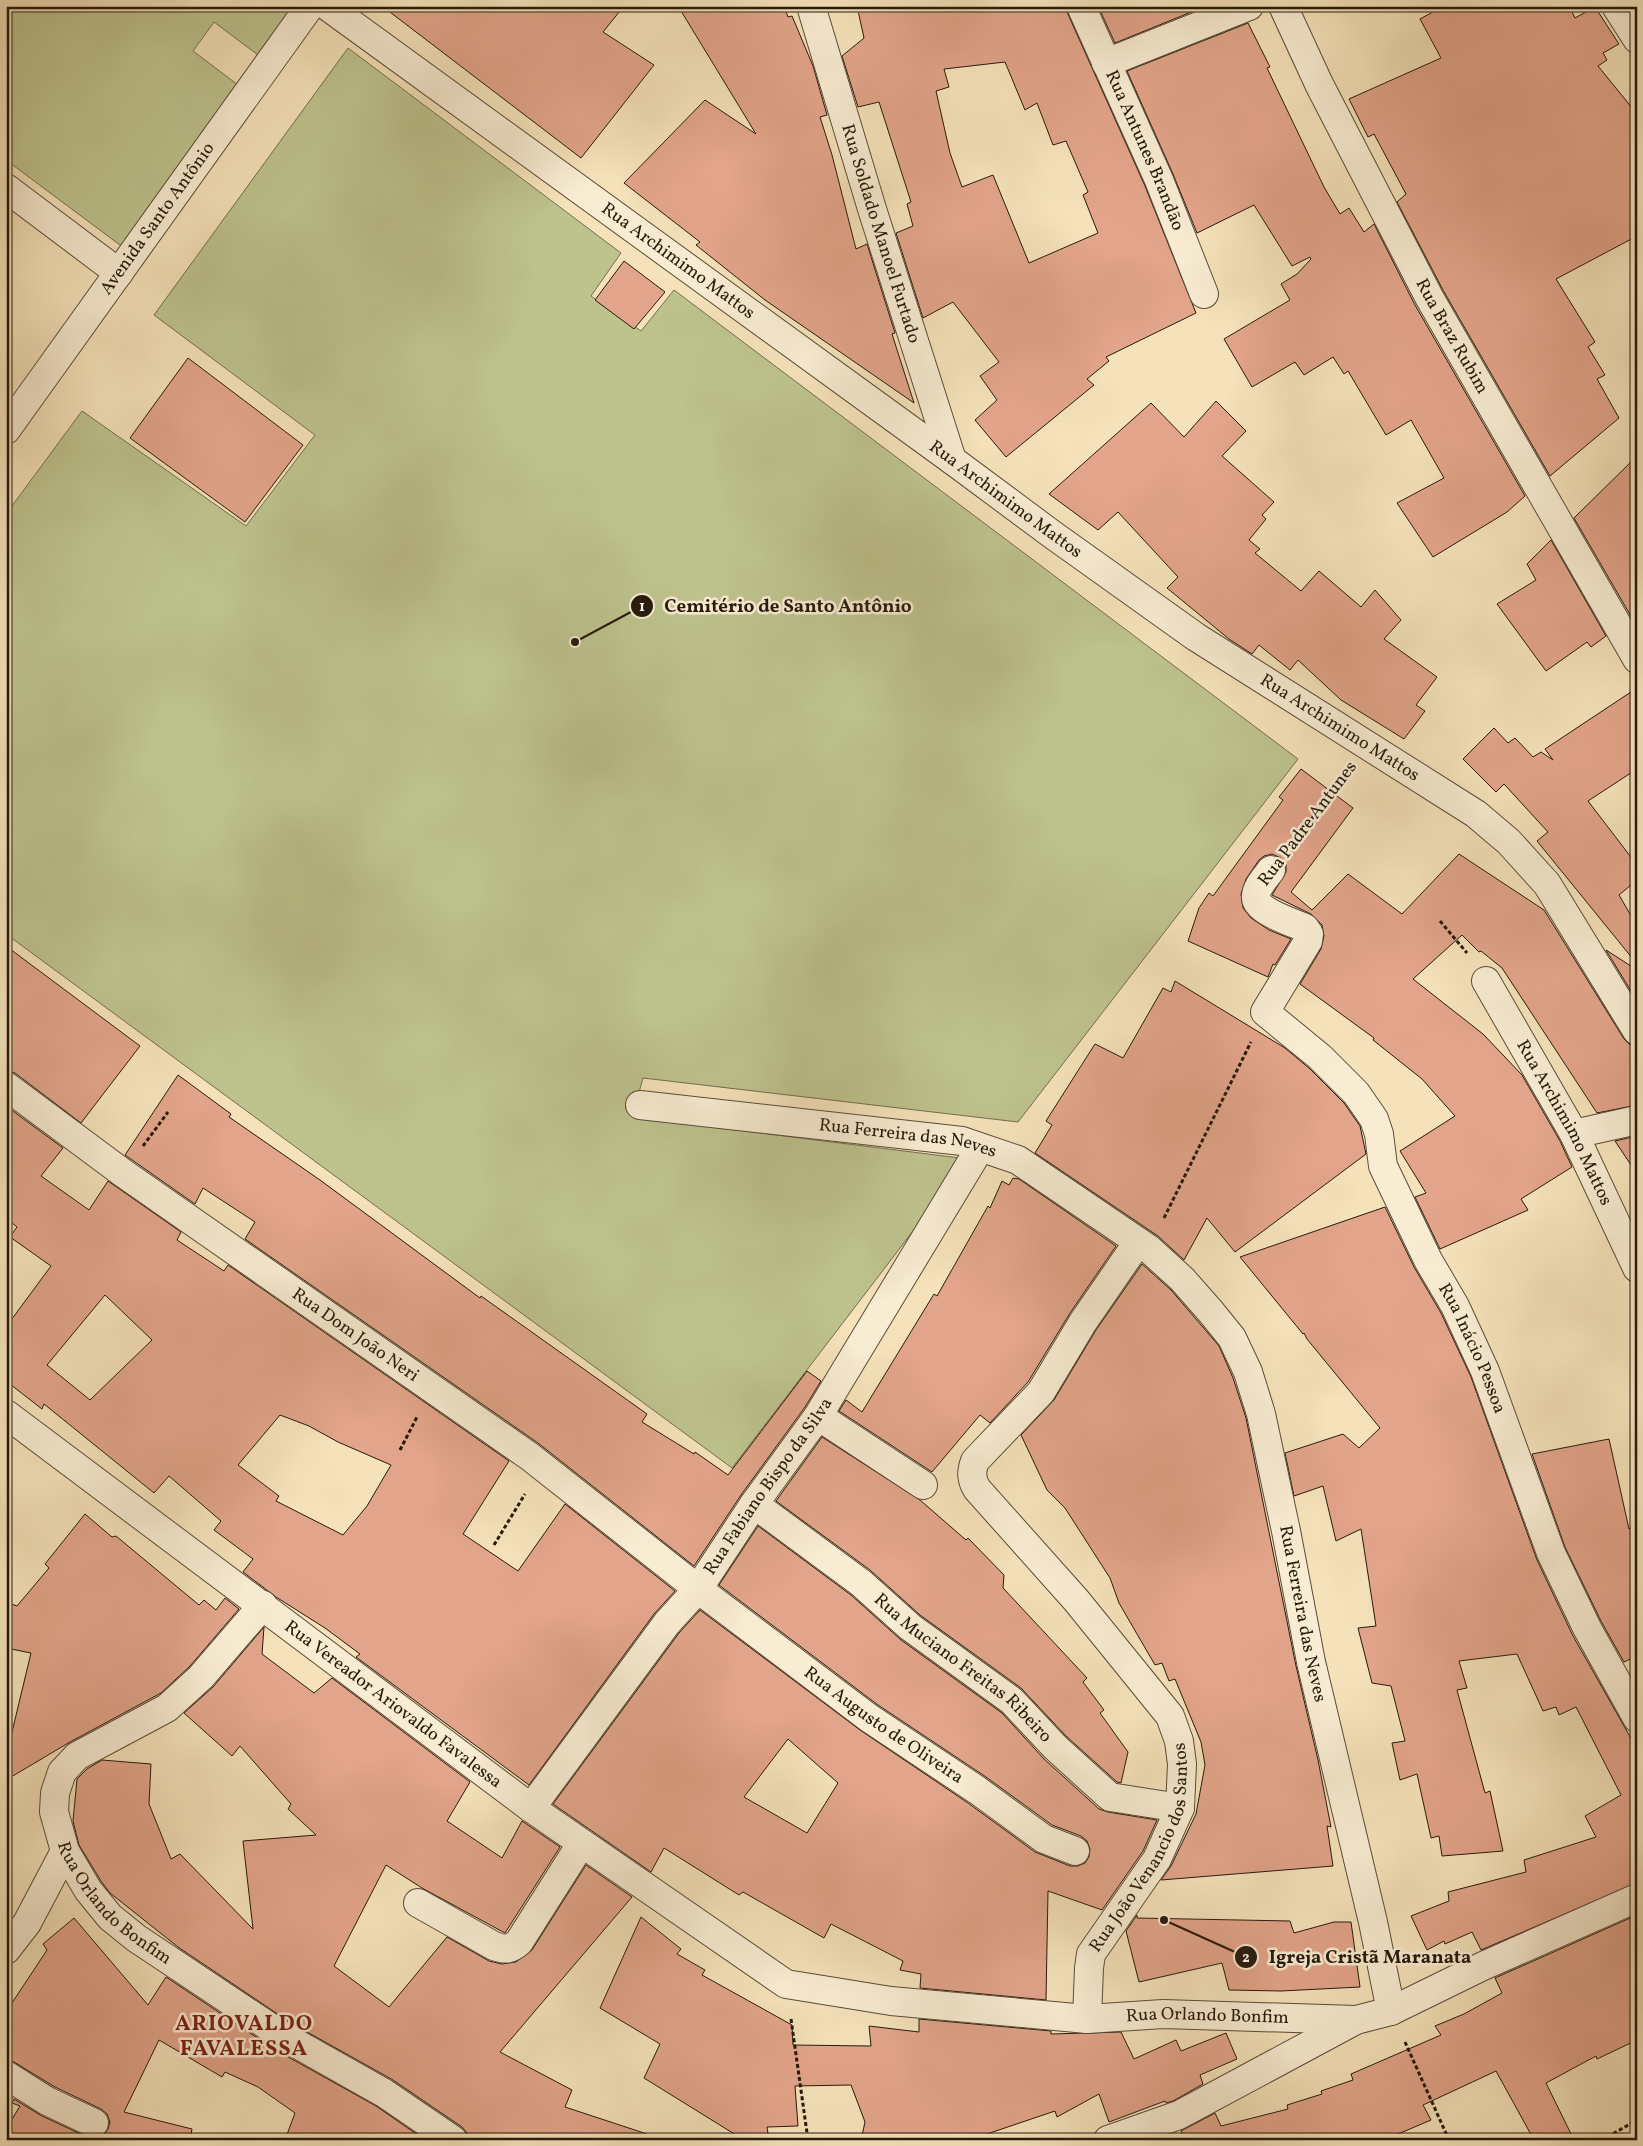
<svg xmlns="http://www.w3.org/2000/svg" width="1643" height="2146" viewBox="0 0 1643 2146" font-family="Vollkorn,serif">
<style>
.green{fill:#bec38e;stroke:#726e4d}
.building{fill:#e2a48a;stroke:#261a0c;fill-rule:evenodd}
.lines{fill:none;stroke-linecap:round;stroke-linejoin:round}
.minor-casing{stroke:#5a4c38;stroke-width:30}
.path{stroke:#261a0c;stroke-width:3;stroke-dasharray:4 2.5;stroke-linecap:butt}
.minor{stroke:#f8ecd2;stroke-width:28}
.labels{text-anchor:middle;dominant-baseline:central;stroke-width:5;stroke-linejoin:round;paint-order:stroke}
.street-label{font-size:18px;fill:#261a0c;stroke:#f8ecd2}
.district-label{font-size:22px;font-weight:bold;letter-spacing:1px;fill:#7a1f14;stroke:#f8ecd2}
.leader{fill:none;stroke:#261a0c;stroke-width:2}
.callout-dot{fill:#261a0c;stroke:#f8ecd2;stroke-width:2}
.mark-label{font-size:15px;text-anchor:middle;font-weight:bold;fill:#fff}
.callout-label{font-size:19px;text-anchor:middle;font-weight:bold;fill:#261a0c;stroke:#f8ecd2;stroke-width:5;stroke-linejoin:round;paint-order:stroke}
</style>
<rect width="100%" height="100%" fill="#f5e2ba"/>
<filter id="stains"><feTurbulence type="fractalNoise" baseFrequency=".004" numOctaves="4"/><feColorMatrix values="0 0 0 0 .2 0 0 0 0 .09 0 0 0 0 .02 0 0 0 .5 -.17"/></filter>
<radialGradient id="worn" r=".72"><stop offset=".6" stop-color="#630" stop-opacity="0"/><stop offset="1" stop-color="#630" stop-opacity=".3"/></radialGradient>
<path class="green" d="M6,6H288L303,19L270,64L214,22L193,51L250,94L128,251L6,160Z
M348,48L621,253L591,296L641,331L674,290L1298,759L1018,1122L643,1078L632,1117L968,1159L732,1468L6,934V514L82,411L246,526L315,435L154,315Z"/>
<path class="building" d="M382,6H624L603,32L654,65L581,158Z
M678,6H784L788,17L792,16L813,66L827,115L820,117L832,155L856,249L867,244L895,333L892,334L914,403L765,300L696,245L700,242L624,183L705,100L756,134Z
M857,6H1066L1067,12L1145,186L1196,313L1106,357L1109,361L1087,379L1094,385L1006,457L975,420L997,400L980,376L999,362L953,302L923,318L896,233L913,226L907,204L911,202L879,102L858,107L842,56L864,38ZM1005,62L1025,110L1037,103L1053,145L1066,141L1088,192L1083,195L1098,233L1029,263L993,175L962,187L950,153L936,91L949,87L944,69Z
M1098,6H1206L1115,43Z
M1444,6H1569L1575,18L1595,7L1619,44L1603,53L1607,60L1598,66L1637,114V236L1556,279L1595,342L1588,347L1605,375L1597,379L1619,418L1550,476L1443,290L1397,202L1406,194L1374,134L1368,137L1349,99L1441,58L1420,19Z
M1248,23L1270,67L1267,68L1324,187L1340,214L1349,208L1364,232L1374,224L1415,305L1525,496L1507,512L1433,557L1397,503L1444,478L1411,420L1386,435L1348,371L1344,374L1333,357L1304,375L1295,362L1252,387L1224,339L1290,300L1281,284L1297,274L1311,259L1310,257L1292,266L1254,205L1197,233L1173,174L1127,71Z
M624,261L665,292L634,329L595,300Z
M188,358L303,445L245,522L130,438Z
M1216,401L1246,431L1222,456L1274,502L1262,515L1266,519L1249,540L1260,549L1255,553L1301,591L1319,571L1361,607L1375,590L1401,620L1384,639L1437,677L1416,705L1425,711L1404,739L1341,700L1298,660L1290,670L1259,645L1252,654L1229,639L1167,588L1178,577L1118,512L1098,530L1049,494L1151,403L1184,437Z
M1637,456V615L1632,618L1574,518Z
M1551,540L1606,636L1591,647L1587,642L1546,671L1497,604L1536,580L1527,564Z
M1637,688V769L1588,801L1637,865V880L1619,895L1637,926V964L1537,841L1548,832L1504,784L1496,792L1463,759L1494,728L1508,743L1515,738L1533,757L1541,752L1553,760L1545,749Z
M1301,769L1353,808L1291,892L1312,910L1348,874L1402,914L1459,854L1544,910L1624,1039L1629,1044L1637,1047V1105L1597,1113L1502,968L1481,951L1479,952L1462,935L1413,979L1483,1034L1522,1075L1560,1141L1572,1167L1521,1199L1528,1210L1440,1249L1415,1197L1426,1193L1400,1151L1455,1116L1422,1079L1373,1040L1374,1038L1300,984L1321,949L1324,936L1322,925L1311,914L1272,895L1286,872V864L1281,858L1272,854L1264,856L1259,860L1246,879L1241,894L1243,908L1251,918L1269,930L1291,939L1275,965L1273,964L1268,977L1188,941L1199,908L1209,893L1213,896L1283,800L1279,797Z
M6,946L140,1046L81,1123L15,1073L6,1071Z
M1606,950L1637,970V1001Z
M1175,981L1285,1048L1310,1069L1344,1103L1360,1126L1366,1154L1235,1252L1207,1218L1184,1260L1158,1236L1035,1153L1052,1125L1046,1121L1095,1044L1123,1058L1163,988L1171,992Z
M178,1075L231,1114L229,1117L320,1180L480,1298L481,1296L647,1414L642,1422L694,1454L695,1452L728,1475L807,1371L821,1381L805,1407L741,1495L694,1566L538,1443L245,1239L255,1222L203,1188L195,1204L125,1155Z
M6,1106L63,1148L41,1176L89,1210L108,1181L181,1232L177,1240L224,1271L228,1265L509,1461L463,1534L518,1571L565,1504L675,1591L654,1614L529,1785L356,1657L360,1654L325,1628L276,1597L243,1572L253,1559L214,1530L221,1521L169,1476L154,1493L44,1404L42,1409L6,1381V1327L51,1266L10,1237L17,1227L6,1218ZM105,1295L152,1340L90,1400L47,1365ZM280,1415L309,1426L338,1442L391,1465L367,1506L343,1535L276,1501L279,1496L238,1465Z
M1637,1136V1174L1615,1141Z
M1013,1178L1019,1179L1116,1246L1070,1313L1028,1382L990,1423L980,1415L932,1472L839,1411L846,1400L862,1412L934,1294L937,1296L988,1206L990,1208L1002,1181L1009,1185Z
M1385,1207L1414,1267L1441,1313L1471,1377L1537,1560L1573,1636L1637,1749V1883L1481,1950L1472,1932L1445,1944L1444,1941L1427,1950L1411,1916L1449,1901L1448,1892L1526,1872L1524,1860L1596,1837L1585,1816L1621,1795L1576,1707L1559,1715L1556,1707L1543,1711L1517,1654L1459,1661L1467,1688L1457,1690L1485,1793L1490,1791L1503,1851L1442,1856L1439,1836L1431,1838L1417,1774L1400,1780L1392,1743L1405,1741L1391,1686L1372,1683L1358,1628L1376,1626L1361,1529L1336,1541L1323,1486L1294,1496L1285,1453L1343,1434L1359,1448L1380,1428L1307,1339L1304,1333L1303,1334L1240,1257Z
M1142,1264L1171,1290L1219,1346L1233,1378L1246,1418L1296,1666L1318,1760L1331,1827L1327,1826L1333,1866L1161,1880L1171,1866L1196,1814L1205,1765L1201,1742L1175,1679L1169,1681L1162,1663L1155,1665L1119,1603L1110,1578L1065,1508L1047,1490L1021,1435L1054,1400L1096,1330Z
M822,1437L920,1500L966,1540L968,1538L1004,1575L1003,1588L1087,1678L1083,1682L1104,1710L1100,1713L1128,1752L1121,1783L1117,1782L1066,1736L1021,1688L920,1615L870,1570L776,1501Z
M1609,1439L1629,1529L1637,1524V1656L1624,1662L1601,1621L1565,1547L1532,1454Z
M85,1514L112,1537L116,1536L199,1605L204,1600L216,1610L225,1598L239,1609L190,1666L161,1693L70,1742L6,1780V1757L31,1653L6,1648V1602L17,1606L49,1568L45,1564Z
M758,1526L851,1595L901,1640L1002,1713L1044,1759L1099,1809L1108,1812L1157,1820L1143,1851L1102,1910L1048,1891L1046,2000L920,1988L921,1974L900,1970L903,1961L831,1924L824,1938L743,1892L739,1895L664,1848L651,1872L553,1804L679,1633L700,1610L860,1730L968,1803L1035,1852L1070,1866H1078L1085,1863L1089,1857L1090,1849L1087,1841L1081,1836L1052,1825L986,1777L878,1705L719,1585ZM788,1739L838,1783L807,1833L744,1797Z
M264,1627L262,1654L314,1693L332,1678L470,1782L447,1821L502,1858L522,1821L560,1847L505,1933L422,1888L386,1865L334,1966L389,2007L447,1937L489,1961L502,1964L516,1962L532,1950L586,1865L632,1897L500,2052L572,2090L565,2107L647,2134L646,2140H468L467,2133L462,2127L393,2080L291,2023L178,1947L110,1893L101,1881L79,1845L73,1821L77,1779L87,1769L102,1760L151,1764L149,1804L171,1859L180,1854L253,1929L243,1841L316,1835L288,1809L291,1804L240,1746L232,1756L184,1713L213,1687Z
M1137,1915V1918L1290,1921L1294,1933L1334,1922H1351L1360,1987L1281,1991L1229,1990L1222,1963L1139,1982L1126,1931Z
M1637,1915V2040L1597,2059L1596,2056L1546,2083L1574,2140H1534L1496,2071L1423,2105L1431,2120L1384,2140H1184L1181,2131L1215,2113L1221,2126L1288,2109L1287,2105L1322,2094L1321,2091L1353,2080L1351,2074L1441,2035L1435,2026L1464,2014L1502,1993L1495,1978Z
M641,1917L681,1949L677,1954L705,1970L702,1975L792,2025L793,2045L871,2046L869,2026L919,2032V2019L1051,2031V2034L1121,2032L1134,2059L1176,2040L1181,2051L1226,2033L1237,2059L1200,2075L1203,2084L1173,2101L1166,2103L1165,2101L1109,2122L1099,2094L1057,2117L1055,2111L987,2134L989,2140H861L865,2122L851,2085L795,2086L798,2126L767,2127L769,2140H744L644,2078L660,2044L600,2008Z
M74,1918L148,2005L166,1977L274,2049L376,2106L425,2140H285L295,2113L258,2087L225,2072L222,2077L159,2040L124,2112L192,2129L190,2140H6V2129L20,2106L12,2103L14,2099L40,2115L87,2137L95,2139L103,2136L108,2129L110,2122L107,2114L101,2109L55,2087L14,2062L6,2059V2012L47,1950L43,1944Z"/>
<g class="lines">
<defs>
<g id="minor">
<path id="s1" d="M327,6L952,460L1053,535L1196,637L1476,814L1509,842L1547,884L1637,1031"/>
<path id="s2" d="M811,6L872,209L952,460"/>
<path id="s3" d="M1081,6L1159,180L1204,294"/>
<path id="s4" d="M1283,6L1319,84L1429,297L1637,659"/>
<path d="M1616,6L1637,39"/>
<path d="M1106,63L1249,6"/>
<path d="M6,188L119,273"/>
<path id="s5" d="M6,430L310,6"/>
<path id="s6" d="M1271,870C1266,877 1255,888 1256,898C1256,911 1294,923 1305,928L1309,934L1308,941L1265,1012L1320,1057L1356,1093L1374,1119L1379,1134L1383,1166L1428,1260L1455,1306L1485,1371L1551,1553L1587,1628L1637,1718"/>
<path id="s7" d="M1486,981L1574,1134L1637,1268"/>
<path id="s8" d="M6,1086L123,1173L529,1456L698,1589L869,1718L977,1790L1044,1839L1075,1851"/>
<path id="s9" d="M640,1105L962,1141L1018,1160L1149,1249L1182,1279L1211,1312L1232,1338L1248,1372L1261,1414L1286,1531L1311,1662L1373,1922L1391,2011"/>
<path d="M1574,1134L1637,1120"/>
<path id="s10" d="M6,1414L531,1808L786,1984L891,2001L1087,2019L1163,2014L1356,2020"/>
<path d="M818,1416L923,1485"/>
<path id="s11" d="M754,1504L861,1583L910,1627L1012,1701L1055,1747L1110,1797L1180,1808"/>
<path id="s12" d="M263,1605L201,1677L167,1708L77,1756L62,1772L55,1793L54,1812L65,1851L88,1890L110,1917L136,1938L283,2036L384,2093L453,2140"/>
<path id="s13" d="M531,1808L667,1623L698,1589L754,1504L818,1416L980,1148"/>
<path d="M418,1903L494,1946C505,1950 510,1950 519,1942L581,1844"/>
<path d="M6,1950L27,1923L65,1851"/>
<path id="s14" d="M1087,2019L1089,1968L1091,1954L1157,1859L1180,1808L1182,1764L1179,1741L1170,1716L1076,1600L977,1489C971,1479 971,1472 975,1461L1041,1392L1083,1322L1138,1242"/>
<path d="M6,2075L47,2101L94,2123"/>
<path d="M1108,2140L1179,2115L1356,2020L1391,2011L1483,1966L1637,1898"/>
</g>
</defs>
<use href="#minor" class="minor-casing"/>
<path class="path" d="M1291,844L1349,773
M1440,921L1467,953
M143,1146L168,1112
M1164,1218L1251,1042
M400,1450L417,1417
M494,1545L525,1494
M791,2019L808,2140
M1405,2042L1449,2140
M1602,2140L1637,2120"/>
<use href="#minor" class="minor"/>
</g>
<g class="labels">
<g class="street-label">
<text stroke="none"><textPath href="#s3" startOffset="158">Rua Antunes Brandão</textPath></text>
<text stroke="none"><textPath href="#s5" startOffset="260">Avenida Santo Antônio</textPath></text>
<text stroke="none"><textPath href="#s2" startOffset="238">Rua Soldado Manoel Furtado</textPath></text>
<text stroke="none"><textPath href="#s1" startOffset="434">Rua Archimimo Mattos</textPath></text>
<text stroke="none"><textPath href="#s4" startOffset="371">Rua Braz Rubim</textPath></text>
<text stroke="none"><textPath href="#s1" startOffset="839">Rua Archimimo Mattos</textPath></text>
<text stroke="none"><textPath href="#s1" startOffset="1244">Rua Archimimo Mattos</textPath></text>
<text transform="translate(1308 824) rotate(-53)">Rua Padre Antunes</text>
<text stroke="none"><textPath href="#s7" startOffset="162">Rua Archimimo Mattos</textPath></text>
<text stroke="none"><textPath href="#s9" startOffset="270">Rua Ferreira das Neves</textPath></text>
<text stroke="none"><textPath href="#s8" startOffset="429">Rua Dom João Neri</textPath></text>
<text stroke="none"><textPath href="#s6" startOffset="594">Rua Inácio Pessoa</textPath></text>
<text stroke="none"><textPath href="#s13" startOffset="400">Rua Fabiano Bispo da Silva</textPath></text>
<text stroke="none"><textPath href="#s9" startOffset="949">Rua Ferreira das Neves</textPath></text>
<text stroke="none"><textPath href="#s11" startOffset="266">Rua Muciano Freitas Ribeiro</textPath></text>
<text stroke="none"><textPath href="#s10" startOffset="484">Rua Vereador Ariovaldo Favalessa</textPath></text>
<text stroke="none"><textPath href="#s8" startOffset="1086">Rua Augusto de Oliveira</textPath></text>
<text stroke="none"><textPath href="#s14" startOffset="186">Rua João Venancio dos Santos</textPath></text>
<text stroke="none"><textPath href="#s12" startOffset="419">Rua Orlando Bonfim</textPath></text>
<text stroke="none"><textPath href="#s10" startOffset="1390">Rua Orlando Bonfim</textPath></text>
</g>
<g class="district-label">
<text x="244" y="2024">ARIOVALDO<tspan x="244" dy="25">FAVALESSA</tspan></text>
</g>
</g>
<path class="leader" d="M575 642L642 606M1164 1920L1246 1957"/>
<g class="callout-dot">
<circle cx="575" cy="642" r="5"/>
<circle cx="1164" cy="1920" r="5"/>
<circle cx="642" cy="606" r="12"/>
<circle cx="1246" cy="1957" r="12"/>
</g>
<g class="mark-label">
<text x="642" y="611">1</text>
<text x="1246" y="1962">2</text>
</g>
<g class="callout-label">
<text x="788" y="612">Cemitério de Santo Antônio</text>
<text x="1370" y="1963">Igreja Cristã Maranata</text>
</g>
<rect width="1643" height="2146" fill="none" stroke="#f5e2ba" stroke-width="25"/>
<rect x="8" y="8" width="1628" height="2131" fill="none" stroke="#261a0c" stroke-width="2.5"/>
<rect x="12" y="12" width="1618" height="2121" fill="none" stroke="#261a0c"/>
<rect width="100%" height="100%" filter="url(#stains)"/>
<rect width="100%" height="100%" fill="url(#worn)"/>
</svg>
